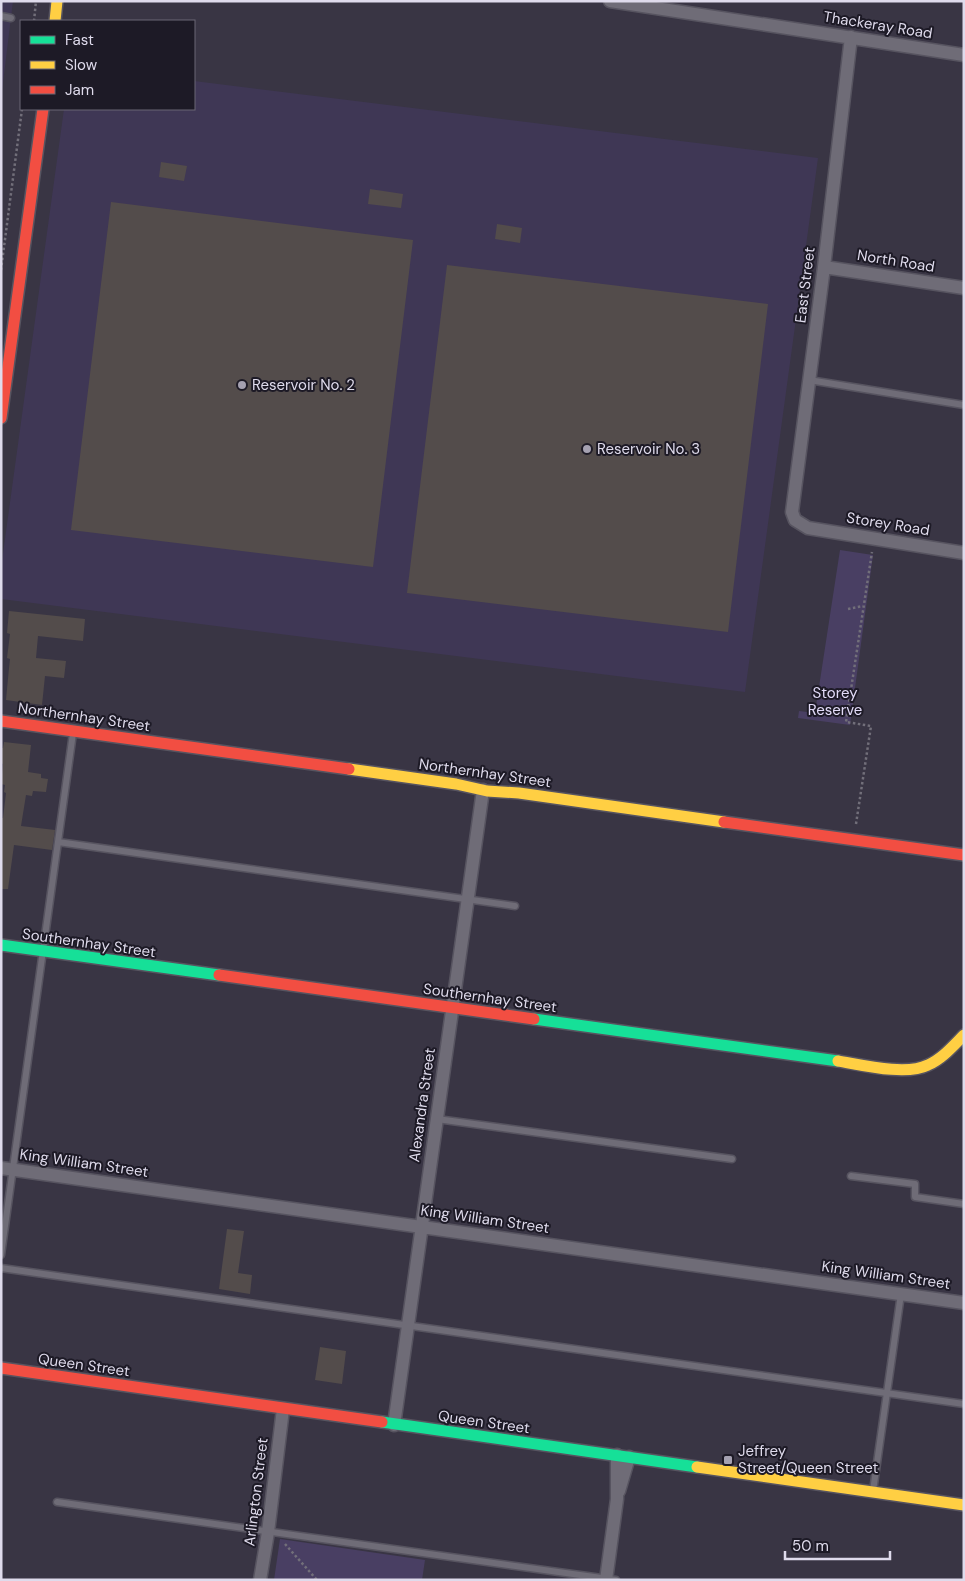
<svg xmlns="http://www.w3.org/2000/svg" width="965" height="1581" viewBox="0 0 965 1581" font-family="'DM Sans',sans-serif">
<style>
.built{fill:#3f3755}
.green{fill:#493f63}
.building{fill:#534c4b}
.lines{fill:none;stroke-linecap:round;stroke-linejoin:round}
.lane-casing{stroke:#575460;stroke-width:9}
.street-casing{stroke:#575460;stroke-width:15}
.fast-casing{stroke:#575460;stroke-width:14}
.slow-casing{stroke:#575460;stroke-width:14}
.jam-casing{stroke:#575460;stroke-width:14}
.path{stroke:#726f7a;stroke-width:2.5;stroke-dasharray:2.5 2.5;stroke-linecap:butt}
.lane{stroke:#6f6c77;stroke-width:6}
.street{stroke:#6f6c77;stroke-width:12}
.fast{stroke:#16e098;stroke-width:11}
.slow{stroke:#ffcf43;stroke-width:11}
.jam{stroke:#f24e42;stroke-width:11}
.poi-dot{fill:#a5a1b1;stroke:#1d1a26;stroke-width:2}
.labels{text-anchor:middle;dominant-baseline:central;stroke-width:4;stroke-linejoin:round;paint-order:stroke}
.street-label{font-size:15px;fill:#dfdbec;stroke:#1d1a26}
.poi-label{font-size:15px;fill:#dfdbec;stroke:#1d1a26;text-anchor:start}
.park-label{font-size:15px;fill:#e2dbf8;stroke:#1d1a26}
</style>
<rect width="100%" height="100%" fill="#393544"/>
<path class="built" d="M1,1H13L1,99Z
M194,81L818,158L745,692L1,599V568L64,109H194Z"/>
<path class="green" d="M840,550L873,555L850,725L798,718L799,711L815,713Z
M280,1539L425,1560L422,1580H274Z"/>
<path class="building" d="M161,162L187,166L184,181L159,177Z
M370,189L403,194L401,208L368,204Z
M111,202L413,240L373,567L71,530Z
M497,224L522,228L520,243L495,239Z
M447,265L768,304L728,632L407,593Z
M9,611L85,619L83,641L38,636L36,658L66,661L64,678L45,676L42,705L6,700L9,668L10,659L7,658L10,634L7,633Z
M4,742L31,745L28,772L41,774V778L48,779L46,792L33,791L32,796L26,795L21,826L55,830L52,850L14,845L8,889H1V818H3L6,793L4,792L5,785L1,784L3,764L1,763V748H3Z
M227,1229L244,1231L238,1273L252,1275L250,1294L219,1289Z
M320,1347L346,1351L342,1384L315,1380Z"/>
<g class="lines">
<defs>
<path id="lane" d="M1,16L11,18
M809,380L964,405
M58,842L515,906
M437,1119L732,1159
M851,1176L915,1184V1197L964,1204
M1,1255L73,733
M1,1268L964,1404
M873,1491L901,1294
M57,1502L616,1580"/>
<path id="street" d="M610,1L964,55
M851,37L824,267L792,512L795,520L808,528L964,553
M824,267L964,288
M1,1168L964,1303
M394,1425L483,790
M619,1491L629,1457
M260,1580L268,1532L283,1409
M606,1580L617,1499V1455"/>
<path id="fast" d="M1,945L219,975
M534,1019L838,1061
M382,1422L697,1467"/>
<path id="slow" d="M55,21L57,1
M349,769L456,784L487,791L519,793L724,822
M838,1061C862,1065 906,1076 928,1065C942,1059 953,1046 964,1035
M697,1467L964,1505"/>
<path id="jam" d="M1,418L43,109
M1,721L349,769
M724,822L964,855
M219,975L534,1019
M1,1368L382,1422"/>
</defs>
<use href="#lane" class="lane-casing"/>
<use href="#street" class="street-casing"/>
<use href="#fast" class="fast-casing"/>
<use href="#slow" class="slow-casing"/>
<use href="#jam" class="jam-casing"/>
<path class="path" d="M34,21L36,1
M1,270L22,109
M848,609L863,606
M856,824L871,726L846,722L872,552
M285,1544L317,1580"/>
<use href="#lane" class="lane"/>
<use href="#street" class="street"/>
<use href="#fast" class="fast"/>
<use href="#slow" class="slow"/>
<use href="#jam" class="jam"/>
</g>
<g class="poi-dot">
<circle cx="242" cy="385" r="5"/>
<circle cx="587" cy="449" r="5"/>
<rect x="723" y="1455" width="10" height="10" rx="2.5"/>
</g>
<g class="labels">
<g class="street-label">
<text transform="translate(878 25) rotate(9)">Thackeray Road</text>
<text transform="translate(896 261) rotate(9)">North Road</text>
<text transform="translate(805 285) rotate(-83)">East Street</text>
<text transform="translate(888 524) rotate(9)">Storey Road</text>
<text transform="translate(84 717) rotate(8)">Northernhay Street</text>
<text transform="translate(485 773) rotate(8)">Northernhay Street</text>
<text transform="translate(89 943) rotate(8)">Southernhay Street</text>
<text transform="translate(490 998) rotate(8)">Southernhay Street</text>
<text transform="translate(422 1105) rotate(-82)">Alexandra Street</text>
<text transform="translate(84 1163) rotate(8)">King William Street</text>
<text transform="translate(485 1219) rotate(8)">King William Street</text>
<text transform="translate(886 1275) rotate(8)">King William Street</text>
<text transform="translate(84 1365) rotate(8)">Queen Street</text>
<text transform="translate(484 1422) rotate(8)">Queen Street</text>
<text transform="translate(256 1492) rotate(-83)">Arlington Street</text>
</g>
<g class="poi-label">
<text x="252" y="385">Reservoir No. 2</text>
<text x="597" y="449">Reservoir No. 3</text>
<text x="738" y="1451">Jeffrey<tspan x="738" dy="17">Street/Queen Street</tspan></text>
</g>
<g class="park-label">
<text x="835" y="693">Storey<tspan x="835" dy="17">Reserve</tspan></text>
</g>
</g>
<rect width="965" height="1581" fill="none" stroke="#dfdbec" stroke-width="5"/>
<rect x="20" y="20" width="175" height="90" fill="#1d1a26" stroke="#6b6775"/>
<rect x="30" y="36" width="25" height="8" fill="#16e098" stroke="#6b6775"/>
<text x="65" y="45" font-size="15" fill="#dfdbec">Fast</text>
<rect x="30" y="61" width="25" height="8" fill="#ffcf43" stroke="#6b6775"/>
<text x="65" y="70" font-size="15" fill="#dfdbec">Slow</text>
<rect x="30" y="86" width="25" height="8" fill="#f24e42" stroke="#6b6775"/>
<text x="65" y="95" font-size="15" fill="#dfdbec">Jam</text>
<path d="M785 1551v8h105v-8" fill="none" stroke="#dfdbec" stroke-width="2.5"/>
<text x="792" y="1551" font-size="15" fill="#dfdbec" stroke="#1d1a26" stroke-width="4" paint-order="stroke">50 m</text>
</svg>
